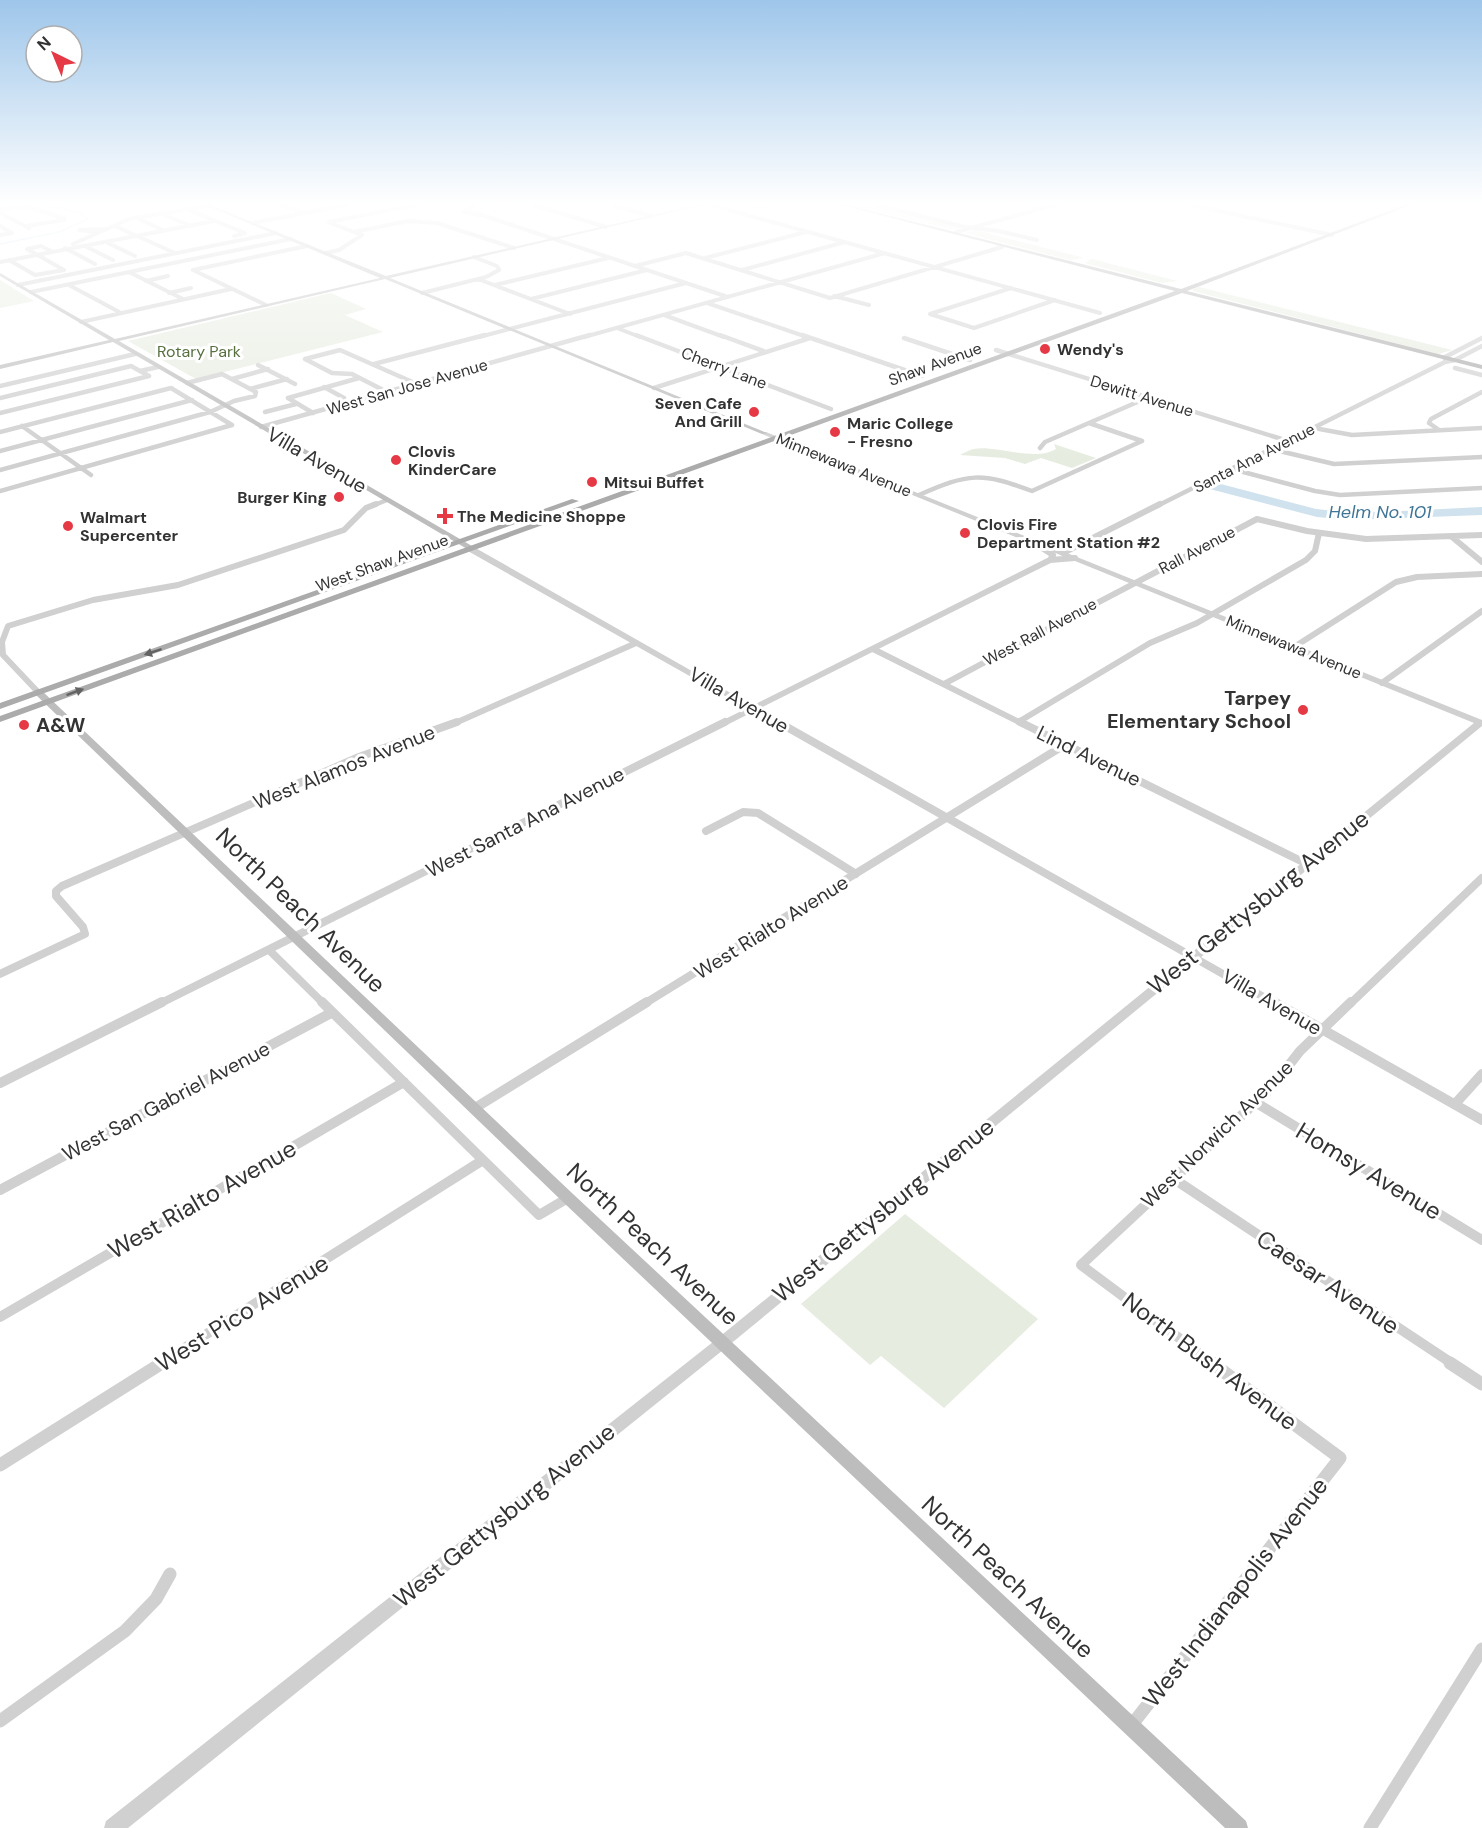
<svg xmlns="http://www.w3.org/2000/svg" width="1482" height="1828" viewBox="0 0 1482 1828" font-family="'DM Sans',sans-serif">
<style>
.green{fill:#e6ecdf}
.water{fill:#cfe2ee}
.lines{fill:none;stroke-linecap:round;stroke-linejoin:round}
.stream{stroke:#cfe2ee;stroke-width:1.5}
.minor-far5{stroke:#d0d0d0;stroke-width:4}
.minor-far4{stroke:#d0d0d0;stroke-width:4.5}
.minor-far3{stroke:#d0d0d0;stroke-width:6}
.minor-far2{stroke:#d0d0d0;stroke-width:8}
.minor-far1{stroke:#d0d0d0;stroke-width:10}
.minor{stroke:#d0d0d0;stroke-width:13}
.tertiary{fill:#d0d0d0;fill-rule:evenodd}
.secondary{fill:#bdbdbd;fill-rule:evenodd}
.primary{fill:#ababab;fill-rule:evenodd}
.oneway{fill:#636363}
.poi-dot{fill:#e63946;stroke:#fff;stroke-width:2}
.labels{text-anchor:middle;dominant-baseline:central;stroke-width:6;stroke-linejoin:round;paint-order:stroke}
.far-poi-label{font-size:16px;font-weight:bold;fill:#333;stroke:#fff;text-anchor:start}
.far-park-label{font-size:16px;fill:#56703f;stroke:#fff}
.far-street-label{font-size:16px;fill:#333;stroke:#fff}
.far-water-label{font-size:18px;font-style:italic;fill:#3f7597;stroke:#fff}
.street-label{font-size:20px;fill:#333;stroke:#fff}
.poi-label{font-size:20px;font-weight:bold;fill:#333;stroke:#fff;text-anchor:end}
.near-street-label{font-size:24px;fill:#333;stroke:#fff}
</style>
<rect width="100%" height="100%" fill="#fff"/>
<path class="green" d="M852,205H872L962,228L950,229Z
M975,230L1081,257L1083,258L1070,260L965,233Z
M1092,259L1177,281L1162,283L1085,263Z
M0,280L34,301L0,308Z
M1199,287L1452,350L1438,354L1193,291V289Z
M331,293L366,309L345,315L383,332L196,379L128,341Z
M1054,444L1096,458L1072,468L1041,458L1025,464L1005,458L960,455C964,453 969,450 974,449C995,445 1035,462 1056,449Z
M905,1214L1038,1319L944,1408L881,1356L870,1365L801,1304Z"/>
<path class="water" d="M1217,483L1316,509L1334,511L1382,512L1482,507V515L1348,520L1317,517L1206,488Z"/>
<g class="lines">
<path class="stream" d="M0,244L59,232L88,219L81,213L44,205"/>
<path class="minor-far5" d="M282,205L304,213
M474,205L464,212L482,215L728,297
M534,205L606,227
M613,205L651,216
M711,205L1100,313
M877,205L965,227L999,231L1037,240
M1191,205L1332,235
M186,209L245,233L234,236
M0,210L28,206L65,219
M0,213L29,228
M162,214L189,225
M137,218L163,230
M329,222L415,205
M252,223L347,205
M0,226L12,233L0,235
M26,226L64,220
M115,226L175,253
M96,232L79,230L104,229
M354,232L408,221L437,223L514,248
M956,232L1055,205
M106,242L135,256
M73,244L129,219L212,205
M85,246L113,260
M65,248L95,264
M326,253L339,250L362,235L330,223
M705,258L806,232
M9,260L35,275L64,270L27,249L41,246L51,251
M0,262L214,221
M635,266L686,253L830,298L1002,247
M193,270L307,246
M193,270L266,305
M742,270L845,242
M129,272L183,299
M478,279L570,314
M146,281L168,276
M18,285L276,233
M69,285L121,313
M495,285L608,258
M31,292L291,239
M169,293L191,288
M422,293L486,277L499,270L497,266L474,257
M834,296L869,305
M531,299L647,270
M707,303L807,337
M930,314L974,328L1055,300
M930,314L1011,288
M664,315L724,337
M81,322L231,289
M617,328L640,337
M479,337L686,283
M584,337L885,253"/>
<path class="minor-far4" d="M636,335L831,409
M720,335L766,352
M802,335L922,376
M904,338L970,360
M996,350L1288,441
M1445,361V357L1482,338
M374,364L485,335
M258,365L295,384
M1455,368L1482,375
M140,371L158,367
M232,379L268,369
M0,386L135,354
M324,387L344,398
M654,388L810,338
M250,389L287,379
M387,392L352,374L332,373L305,359L340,350L417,384
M0,398L131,366L149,376
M265,412L296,404
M0,413L149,376
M313,413L288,398L359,378
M1089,423L1142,441
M22,426L91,475
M261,427L590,335
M1314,428L1352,435L1482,428
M1439,430L1429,423L1431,419L1482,392
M0,432L171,388L232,425
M1040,448L1045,442L1149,397
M1271,449L1334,464L1482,457
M0,451L192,400
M1232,469L1315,491L1340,495L1482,488
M0,470L210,412L234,401L255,396L256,392L222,374L187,383
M0,491L232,425
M919,495C969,473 981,472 1032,491L1142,441
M372,506L387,500
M1157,506L1445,362L1455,360L1482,346"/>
<path class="minor-far3" d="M1452,537L1482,562
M1028,539L1053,555L1050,560
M1063,553L1160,504
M1294,647L1396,582L1417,577L1482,574
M873,649L1023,724
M1382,683L1482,611
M944,684C1048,628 1153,574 1257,519L1307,531L1366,539L1482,535
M38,692L3,655L2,642L8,626L93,600L178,585L344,530L366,508L376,504
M753,708L780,724
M1020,721L1150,643L1197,623L1306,560L1315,551L1319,533
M453,724L636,643
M722,724L1050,560L1075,558"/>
<path class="minor-far2" d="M778,722L1276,1004
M1020,722L1305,863
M706,831L743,812L758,813L856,874
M269,950L324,1004
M0,974L85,934L83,927L56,896V891L62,886L359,757L457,722
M159,1004L725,722
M644,1004L1066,744
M1350,1004L1482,878"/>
<path class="minor-far1" d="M322,1002L539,1215L568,1198
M1274,1002L1482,1120
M0,1083L162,1002
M1255,1102L1482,1240
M1455,1104L1482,1074
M475,1108L647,1002
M1174,1179L1453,1364
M0,1190L331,1013
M0,1317L404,1082
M159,1364L483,1160
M1214,1364L1081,1265L1271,1088L1300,1051L1351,1002"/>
<path class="minor" d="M1450,1363L1482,1384
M0,1465L162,1363
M0,1721L125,1631L156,1599L170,1574
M1131,1726L1340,1458L1212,1363
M1370,1828L1482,1649"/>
<path class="tertiary" d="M762,432H766L1482,720V726L728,1346L128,1828H104L106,1821L718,1338L1474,723L762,434Z
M466,546H472L757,708L753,711L750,710L466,550Z"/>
<path class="secondary" d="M205,205H210L386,276L697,205H703L390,278L767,433L762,434L385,279L119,341L472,546V550H469L113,342L0,369V365L109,340L0,276V273L115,339L380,278Z
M38,689L41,690L573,1194L1246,1821L1248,1828H1225L563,1202L35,694V690Z"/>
<path class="primary" d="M841,205H848L1181,289L1405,205H1411L1187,291L1482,365V369L1182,293L0,722V716L1175,291Z
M572,499L579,501L0,709V703Z"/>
</g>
<defs><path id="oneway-solid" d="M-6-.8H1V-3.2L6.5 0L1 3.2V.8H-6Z" transform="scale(1.5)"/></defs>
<g class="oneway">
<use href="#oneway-solid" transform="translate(153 652) rotate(162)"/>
<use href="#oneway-solid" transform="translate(75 692) rotate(-20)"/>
</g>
<linearGradient id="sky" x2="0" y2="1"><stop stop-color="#9ec6ea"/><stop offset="0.44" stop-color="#fff"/><stop offset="1" stop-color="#fff" stop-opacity="0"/></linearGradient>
<rect width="1482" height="461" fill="url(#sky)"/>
<g class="poi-dot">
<circle cx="1045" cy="349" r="6"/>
<circle cx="754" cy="412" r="6"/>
<circle cx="835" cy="432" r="6"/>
<circle cx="396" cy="460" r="6"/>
<circle cx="592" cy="482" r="6"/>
<circle cx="339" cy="497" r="6"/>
<path d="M442 507h6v6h6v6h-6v6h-6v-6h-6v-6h6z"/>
<circle cx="68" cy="526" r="6"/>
<circle cx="965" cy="533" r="6"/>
<circle cx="1303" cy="710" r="6"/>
<circle cx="24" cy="725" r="6"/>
</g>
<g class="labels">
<g class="far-poi-label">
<text x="1057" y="349">Wendy's</text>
<text x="742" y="403" text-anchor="end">Seven Cafe<tspan x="742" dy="18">And Grill</tspan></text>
<text x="847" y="423">Maric College<tspan x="847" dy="18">- Fresno</tspan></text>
<text x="408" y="451">Clovis<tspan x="408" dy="18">KinderCare</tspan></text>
<text x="604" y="482">Mitsui Buffet</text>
<text x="327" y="497" text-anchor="end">Burger King</text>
<text x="457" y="516">The Medicine Shoppe</text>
<text x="80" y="517">Walmart<tspan x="80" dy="18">Supercenter</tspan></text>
<text x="977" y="524">Clovis Fire<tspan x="977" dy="18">Department Station #2</tspan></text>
</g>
<g class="far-park-label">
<text x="199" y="351">Rotary Park</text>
</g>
<g class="far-street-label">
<text transform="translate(935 364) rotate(-20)">Shaw Avenue</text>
<text transform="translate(724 368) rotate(21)">Cherry Lane</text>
<text transform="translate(407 387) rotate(-16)">West San Jose Avenue</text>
<text transform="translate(1142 396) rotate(17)">Dewitt Avenue</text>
<text transform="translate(1254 458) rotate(-27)">Santa Ana Avenue</text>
<text transform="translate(844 465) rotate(22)">Minnewawa Avenue</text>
<text transform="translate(1197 550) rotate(-28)">Rall Avenue</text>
<text transform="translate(382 563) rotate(-20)">West Shaw Avenue</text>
<text transform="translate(1040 632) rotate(-28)">West Rall Avenue</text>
<text transform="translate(1294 647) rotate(22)">Minnewawa Avenue</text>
</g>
<g class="far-water-label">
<text x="1380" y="512">Helm No. 101</text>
</g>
<g class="street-label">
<text transform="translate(317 460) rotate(30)">Villa Avenue</text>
<text transform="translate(739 700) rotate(30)">Villa Avenue</text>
<text transform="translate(1089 756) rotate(26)">Lind Avenue</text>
<text transform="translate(344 767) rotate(-22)">West Alamos Avenue</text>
<text transform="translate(525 822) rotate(-27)">West Santa Ana Avenue</text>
<text transform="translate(771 927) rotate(-32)">West Rialto Avenue</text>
<text transform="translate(1272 1002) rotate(30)">Villa Avenue</text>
<text transform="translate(166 1101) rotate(-28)">West San Gabriel Avenue</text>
<text transform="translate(1217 1134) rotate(-44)">West Norwich Avenue</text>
</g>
<g class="poi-label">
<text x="1291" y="698">Tarpey<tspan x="1291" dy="23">Elementary School</tspan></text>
<text x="36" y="725" text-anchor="start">A&amp;W</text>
</g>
<g class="near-street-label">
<text transform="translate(1258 902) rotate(-39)">West Gettysburg Avenue</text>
<text transform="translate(301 910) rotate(44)">North Peach Avenue</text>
<text transform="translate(1369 1171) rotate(31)">Homsy Avenue</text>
<text transform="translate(202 1199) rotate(-30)">West Rialto Avenue</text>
<text transform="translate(883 1210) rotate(-39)">West Gettysburg Avenue</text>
<text transform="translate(653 1244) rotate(43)">North Peach Avenue</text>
<text transform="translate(1328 1282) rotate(34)">Caesar Avenue</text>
<text transform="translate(242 1313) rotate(-32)">West Pico Avenue</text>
<text transform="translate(1210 1361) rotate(37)">North Bush Avenue</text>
<text transform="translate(504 1515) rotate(-39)">West Gettysburg Avenue</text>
<text transform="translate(1008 1577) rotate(43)">North Peach Avenue</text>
<text transform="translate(1235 1592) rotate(-52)">West Indianapolis Avenue</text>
</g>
</g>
<g transform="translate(54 54) rotate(317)"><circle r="28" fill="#ffffff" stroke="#adadad" stroke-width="1.5"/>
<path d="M0-4.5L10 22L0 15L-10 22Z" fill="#e63946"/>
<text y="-9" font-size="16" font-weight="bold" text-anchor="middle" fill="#333333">N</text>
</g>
</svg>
